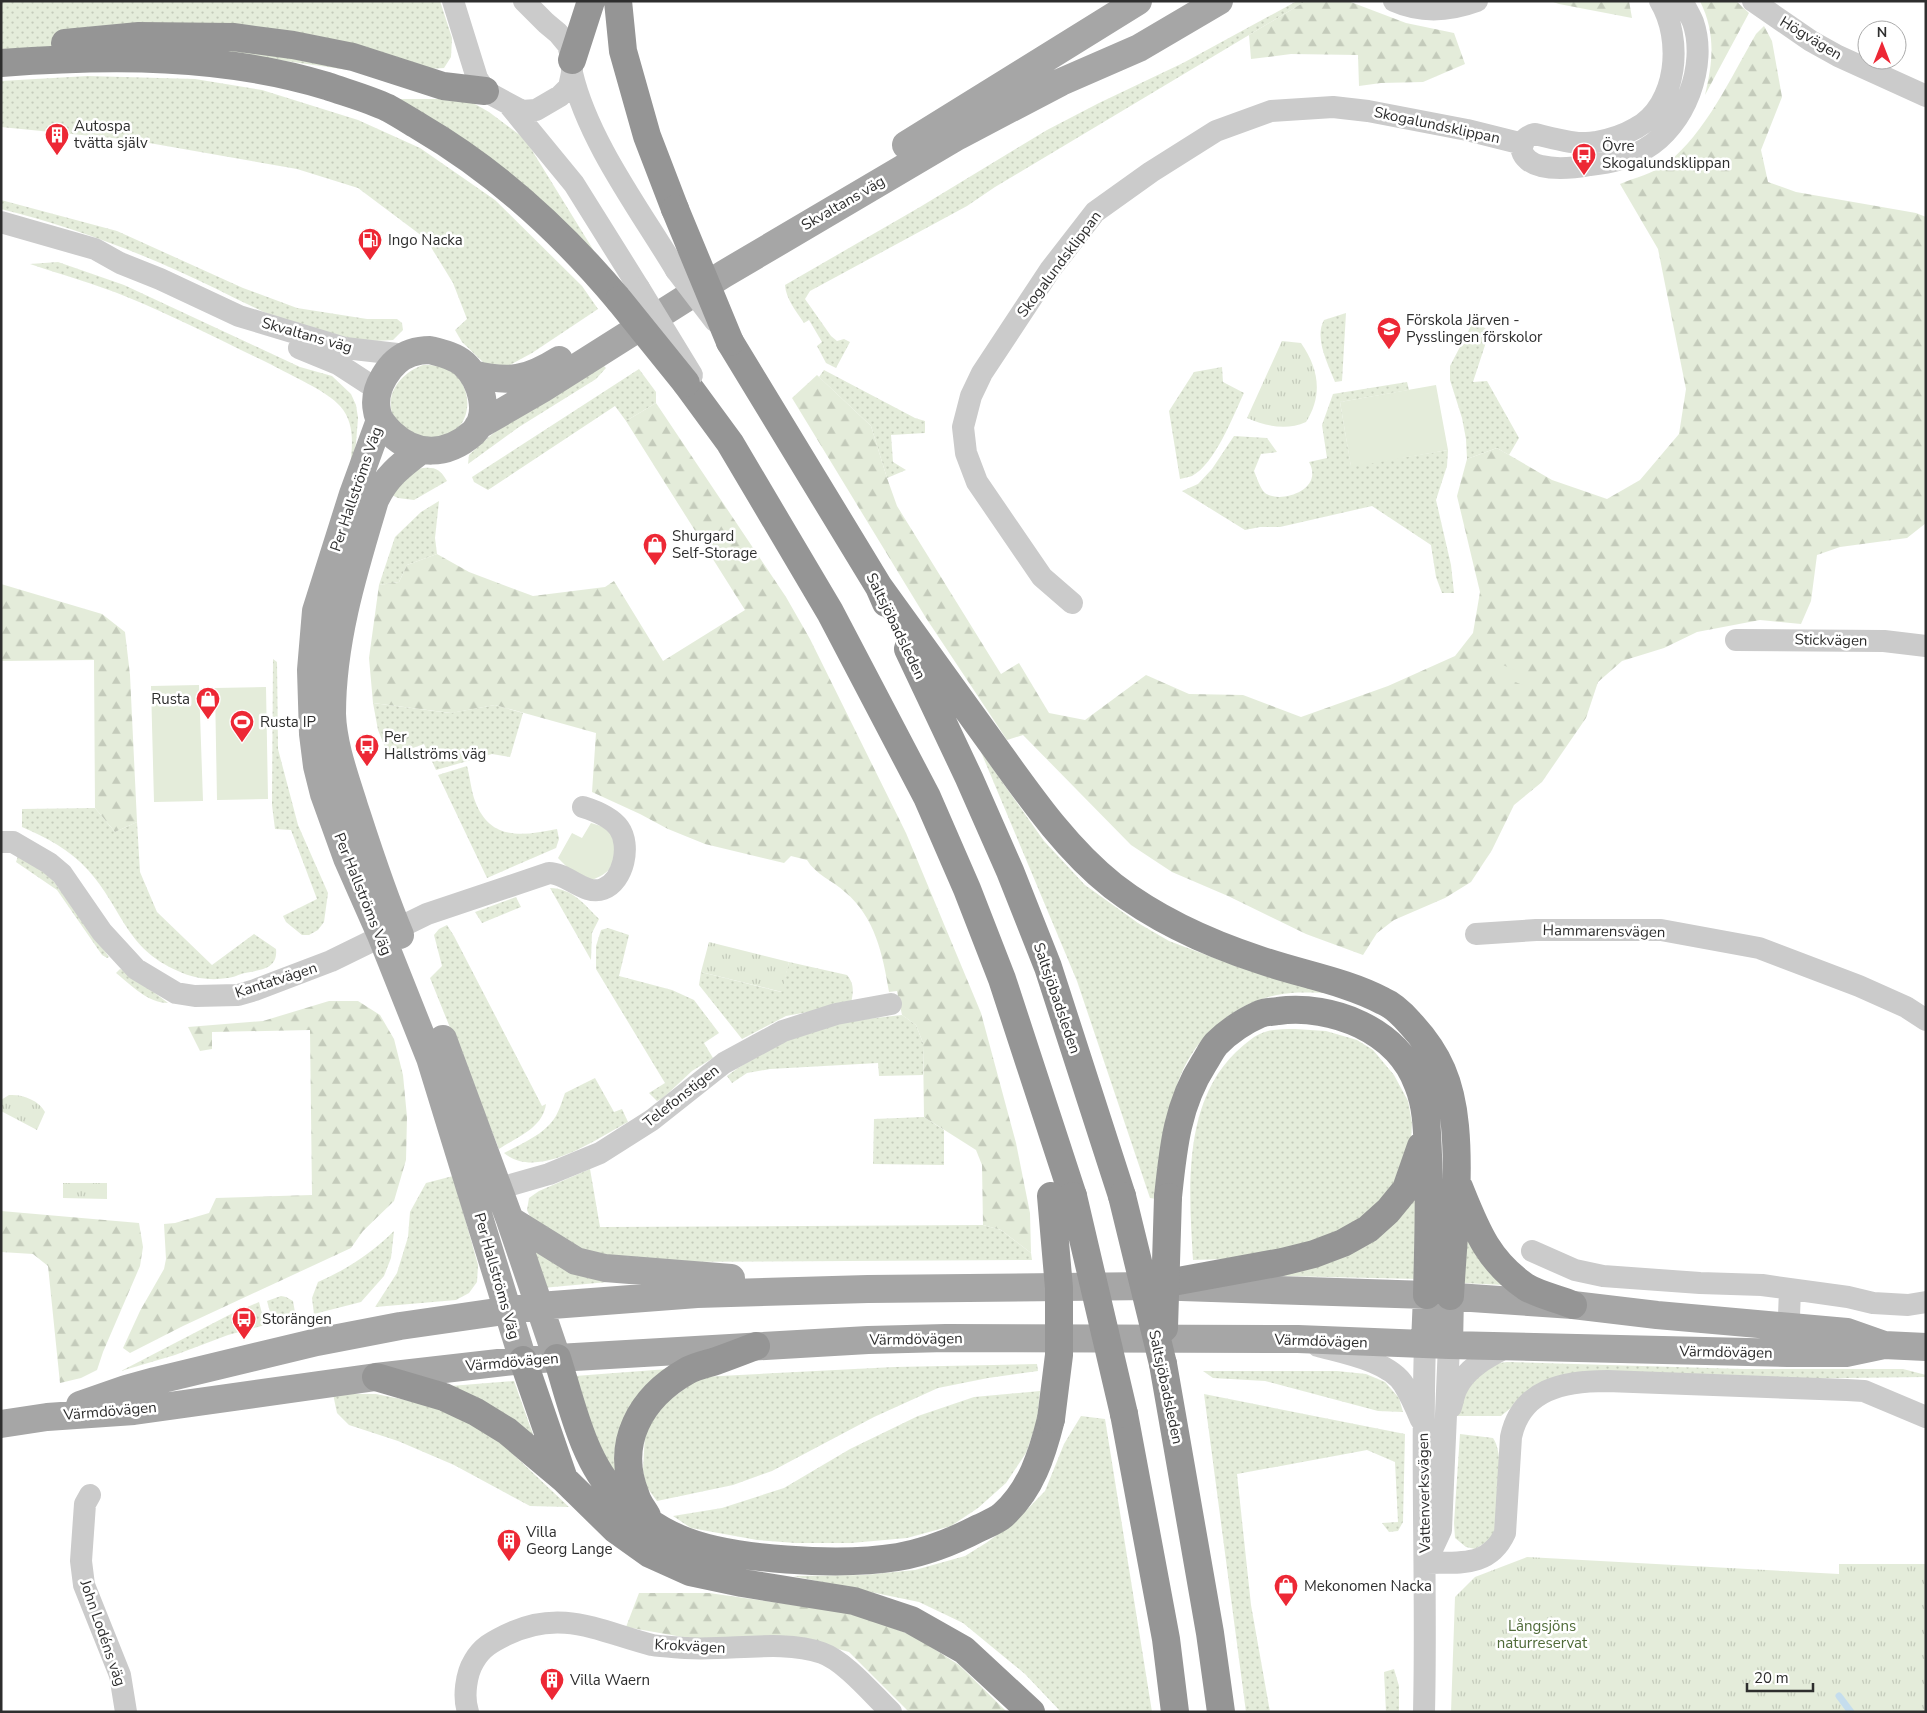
<svg xmlns="http://www.w3.org/2000/svg" width="1927" height="1713" viewBox="0 0 1927 1713" font-family="'Nunito Sans',sans-serif">
<style>
.grass{fill:url(#grass-dots)}
.forest{fill:url(#forest-firs)}
.park{fill:url(#park-tufts)}
.garden{fill:#e4ecda}
.lines{fill:none;stroke-linecap:round;stroke-linejoin:round}
.stream{stroke:#c5dded;stroke-width:7}
.minor{stroke:#cbcbcb;stroke-width:22}
.major{stroke:#a6a6a6;stroke-width:28}
.highway{stroke:#959595;stroke-width:28}
.minor-bridge{stroke:#cbcbcb;stroke-width:22}
.highway-bridge{stroke:#959595;stroke-width:28}
.labels{text-anchor:middle;dominant-baseline:central;stroke-width:5;stroke-linejoin:round;paint-order:stroke}
.street-label{font-size:15px;fill:#2e2e2e;stroke:#fff}
.poi-label{font-size:15px;fill:#2e2e2e;stroke:#fff;text-anchor:start}
.park-label{font-size:15px;fill:#506b39;stroke:#fff}
</style>
<defs>
<pattern id="grass-dots" width="8" height="8" patternUnits="userSpaceOnUse" patternTransform="scale(1.25)"><rect width="8" height="8" fill="#e4ecda"/><path d="M2 2h.1M6 6h.1" fill="none" stroke="#c4cbbb" stroke-width="1.8" stroke-linecap="round"/></pattern>
<pattern id="forest-firs" width="22" height="20" patternUnits="userSpaceOnUse" patternTransform="scale(1.25)"><rect width="22" height="20" fill="#e4ecda"/><path d="M5 1l3.5 6h-7zM16 11l3.5 6h-7z" fill="#c4cbbb"/></pattern>
<pattern id="park-tufts" width="24" height="20" patternUnits="userSpaceOnUse" patternTransform="scale(1.25)"><rect width="24" height="20" fill="#e4ecda"/><path d="M3 7l-1-3M5 7V3M7 7l1-3M15 17l-1-3M17 17v-4M19 17l1-3" fill="none" stroke="#c4cbbb"/></pattern>
</defs>
<rect width="100%" height="100%" fill="#fff"/>
<path class="grass" d="M1,1H440L452,38L451,57L444,68L370,73L222,52L1,50Z
M1297,1H1306L995,187L967,206L810,291L805,299L831,336L837,341L844,339L850,342L836,368L826,363L817,346L822,342L809,320L804,323C796,311 786,299 785,285L920,207L1047,130L1099,103L1183,63Z
M88,76L195,79L262,90L358,120L420,148L495,200L582,286L598,309L532,353L508,366L484,363L462,342L455,330L467,319L453,283L426,239L358,188L297,169L132,140L1,127V81Z
M389,99H466L489,112L525,139L594,251L486,158Z
M1,200L117,231L243,288L297,308L367,319H397L402,323L403,330L393,340C313,347 247,301 176,270C120,245 62,224 1,209Z
M58,262L124,285L300,367L332,376L351,394L356,405L358,418L356,443L354,456L350,468C352,447 356,424 340,406C327,391 290,375 272,365C224,342 176,317 127,297C96,284 62,275 30,264Z
M1346,313L1342,381L1335,382C1328,364 1314,338 1324,320Z
M1473,322L1485,328L1489,333L1473,382L1487,381L1519,438L1509,455L1497,448L1467,459L1466,439L1462,418L1450,380V366Z
M601,363L606,368L596,379L519,427L468,464L469,455L490,436L519,414Z
M423,365C431,365 439,365 446,368C469,379 475,413 456,430C450,436 439,438 431,441C424,437 401,429 397,423C380,398 400,373 423,365Z
M1222,367L1223,382L1244,393C1233,416 1215,464 1192,476C1189,477 1184,478 1180,479L1169,411L1194,372Z
M639,369L656,392V403L626,421L615,406L488,490L474,482L472,477Z
M824,370L915,418L925,421V433L891,435L893,462L906,470L887,478L871,426L819,377Z
M1407,382L1409,390L1340,402L1351,466L1448,450L1447,466L1436,500L1451,565L1454,593H1442L1436,577L1431,545L1372,506L1280,527H1260L1245,530L1182,491L1198,484L1212,469L1234,436L1267,438L1277,452L1261,454L1254,471C1257,478 1260,488 1265,493C1279,504 1325,491 1309,462L1327,458L1322,425L1333,394Z
M423,468C435,467 440,469 447,481L414,500L398,498L388,493L413,470Z
M439,501L435,538L437,554L407,565L399,582L379,585L395,537L421,512Z
M273,659L277,662L278,749L298,825L328,893L324,922L318,930L309,935H302L286,922L283,916L317,899L291,830L275,829L272,805Z
M373,703L450,713L495,705L523,713L510,757L492,754L436,770L424,744L399,753L387,752L378,730Z
M981,752L1044,841L1085,885L1138,923L1169,941L1241,968L1289,979L1334,993C1316,993 1295,991 1277,995C1236,1003 1199,1033 1182,1072C1167,1106 1164,1160 1157,1199L1150,1198L1077,981Z
M467,766C470,777 471,790 475,801C490,841 522,836 557,829L559,839L556,848L487,878L438,775Z
M95,808L115,832L137,822L140,872L157,912L212,965L254,934L276,949C278,969 261,970 245,973C239,974 233,978 227,978C211,981 192,978 178,971C125,948 123,909 88,870C70,850 46,837 22,827V809Z
M18,856L47,872L109,957L107,958L102,955L57,890L16,862Z
M550,888C572,888 585,905 599,919L592,933L591,960Z
M516,897L521,907L482,923L475,912Z
M447,925L454,936L542,1106L546,1104C543,1128 517,1137 499,1149L430,978L442,966L434,935L439,929Z
M608,928L629,935L619,976L672,990L694,1000L719,1033L704,1043L713,1058L692,1071L663,1098L657,1101L649,1093L665,1083L596,969V946L601,930Z
M789,962L847,975C855,985 853,992 851,1004L786,1016L742,1039L699,985L701,972L781,992Z
M120,969L126,971L168,1003C148,1003 131,985 116,973Z
M902,1015L916,1025L923,1043V1075L879,1076L878,1063L770,1069L747,1073L732,1083L727,1076C756,1055 788,1036 822,1027C848,1020 876,1018 902,1015Z
M1295,1029L1326,1031L1357,1040L1373,1050L1394,1075L1408,1101L1412,1123L1410,1157L1400,1178L1352,1230L1260,1258L1193,1260C1189,1191 1182,1104 1236,1052C1245,1044 1255,1034 1268,1031C1276,1029 1286,1029 1295,1029Z
M595,1078L614,1112L622,1109L628,1122C596,1139 538,1181 504,1153C521,1144 543,1135 554,1119C559,1112 562,1101 565,1093Z
M924,1117L944,1130V1165L873,1164L874,1119Z
M590,1169L600,1227L983,1225L1001,1230L1031,1253L1032,1260L646,1262L598,1258L532,1221L527,1210L529,1198L539,1191Z
M1424,1173L1420,1279L1283,1276Z
M453,1176L478,1265L477,1282L469,1293L456,1300L375,1307L397,1273L408,1237L410,1212L426,1183Z
M1461,1221C1473,1251 1478,1264 1504,1285L1462,1283Z
M394,1231L391,1258L384,1276L361,1302L314,1314L312,1298L318,1282C346,1270 372,1253 394,1231Z
M527,1242L606,1278L608,1282L542,1288Z
M281,1296L286,1297L293,1301L296,1318L273,1323L267,1301Z
M259,1302L265,1325L228,1335L175,1355L121,1371L229,1315Z
M1507,1362L1743,1369H1903L1926,1375V1377L1764,1379L1585,1373L1517,1403L1501,1416H1457L1468,1384L1492,1364Z
M1037,1364L1038,1371L988,1378L938,1388L874,1417L772,1471L733,1485L657,1501L646,1486L643,1470L645,1434L661,1406L701,1377L894,1367Z
M668,1369L617,1478L597,1443L575,1376Z
M1203,1371H1337L1366,1374L1385,1382L1399,1398L1403,1412L1378,1411L1265,1381L1213,1378Z
M514,1381L536,1443L450,1386Z
M1040,1391L1037,1421L1026,1453L1006,1483L978,1508L951,1526L907,1538L851,1543H796L757,1540L691,1528L673,1516L722,1508L784,1488L850,1449L918,1416L974,1397Z
M333,1394H376L440,1407L499,1441L569,1507L530,1506L454,1465L398,1441L349,1425L337,1413Z
M1204,1394L1405,1434L1403,1522L1398,1531L1389,1532L1382,1523L1398,1522L1395,1462L1367,1450L1237,1474L1251,1605L1270,1712H1246Z
M1081,1416L1105,1419L1152,1712H1061L1025,1674L963,1623L919,1602L793,1576L865,1575L915,1570L965,1556L986,1543L1016,1521L1045,1491L1064,1444Z
M1460,1434L1493,1438C1506,1456 1497,1514 1495,1537L1475,1549L1466,1547L1455,1538L1454,1523Z
M1394,1669L1399,1686V1712H1386L1384,1672Z"/>
<path class="forest" d="M1306,1H1348L1406,23L1454,33L1465,64L1423,82L1381,83L1359,86L1358,55L1291,54L1251,59L1249,35Z
M1550,1H1629L1632,18L1559,4Z
M1700,1H1736L1749,13L1705,95C1713,61 1716,34 1700,1Z
M1764,26L1772,41L1782,97L1761,150L1768,182L1796,192L1916,213L1926,217V523L1907,538L1840,547L1817,555L1811,601L1801,624L1760,620L1697,632L1664,648L1622,661L1598,682L1586,718L1542,782L1514,805L1492,850L1471,882L1445,898L1394,920L1377,933L1363,955L1306,934L1228,896L1172,872L1131,845L1023,735L1007,740L926,618L792,398L817,375L871,426L887,478L897,506L1001,674L1019,663L1049,713L1085,720L1146,675L1189,694L1243,695L1301,717L1388,686L1455,656L1473,633L1480,592L1457,496L1467,459L1497,448L1552,480L1607,499L1640,480L1679,434L1686,389L1658,249L1620,184C1634,178 1654,173 1666,164C1706,133 1731,77 1756,34Z
M656,403L786,597L810,639L906,833L981,1013L1016,1143L1030,1213L1031,1253L1001,1230L983,1225L982,1165L976,1150L924,1117L923,1043L916,1025L902,1015L897,991L889,992C883,955 875,917 845,892C833,881 815,874 807,860L791,856L784,863L705,844L668,829L640,814L592,792L596,733L495,705L451,713L373,703L369,658L379,585L399,582L407,565L437,554L469,572L533,596L605,587L614,581L663,661L745,610L626,421Z
M1,584L102,614L125,632L130,675L137,822L115,832L95,808L94,660L1,661Z
M329,1001H358L380,1015L394,1039L403,1075L407,1117L406,1160L394,1201L363,1231L351,1248L183,1326L130,1353L123,1348L140,1311L164,1269L166,1259L164,1224L175,1223L209,1213L216,1198L312,1195L310,1030L212,1032V1049L200,1051L188,1027L263,1021Z
M1,1211L139,1223L143,1247L140,1266L103,1352L97,1370L81,1378L60,1383L48,1266L33,1254L1,1252Z
M639,1593H709L852,1613L914,1636L959,1665L1007,1712H909L849,1652L799,1638H688L626,1627Z"/>
<path class="park" d="M1282,341L1301,343C1319,369 1323,395 1306,422C1286,431 1266,426 1247,418Z
M709,942L789,962L782,992L701,972Z
M9,1095C22,1094 39,1100 45,1112L37,1130L1,1111V1100Z
M63,1183H107V1199L63,1198Z
M1527,1557L1839,1574V1564H1926V1712H1451L1455,1597L1475,1577Z"/>
<path class="garden" d="M1436,385L1448,450L1351,467L1340,402Z
M1488,659L1530,676L1525,686L1484,669Z
M199,685L203,801L154,802L151,686Z
M266,687L268,799L217,800L215,688Z
M591,823L604,827L615,835C613,860 618,870 592,880L568,868L558,858L572,833L582,838Z"/>
<g class="lines">
<path class="stream" d="M1839,1696L1851,1712"/>
<path class="minor" d="M453,1L477,78L485,91L522,111L536,110L560,96L569,87L572,73V60L568,45L558,33L546,23L524,1
M1394,1C1421,13 1450,11 1477,1
M1660,1C1683,39 1678,105 1636,128C1624,135 1608,140 1596,142C1579,146 1552,138 1535,134C1512,140 1521,162 1541,166C1557,170 1574,168 1590,165C1609,163 1628,159 1645,149C1685,126 1708,65 1693,22C1690,15 1686,8 1682,1
M1753,1L1811,41L1838,56L1926,96
M572,73C588,141 640,210 676,270
M510,106L574,184L639,288
M1,222L95,249L120,263L160,279L239,316L345,348L406,355
M299,348L338,364L378,390
M1072,603L1042,577L977,482L966,453L963,427L971,396L982,373L1050,270L1095,212L1151,172L1216,131L1271,111L1333,107L1368,111L1467,130L1523,144
M1736,640L1884,641L1926,646
M1,842H13L49,863L62,874L102,932L136,969L176,993L195,996L238,995L255,990L331,961L427,914L549,873C567,873 585,896 603,889C624,881 631,845 619,828C611,817 596,811 583,807
M1476,934L1536,930H1661L1759,948L1859,986L1906,1007L1926,1020
M483,1193L549,1174L600,1153L652,1120L724,1063L783,1031L836,1014L891,1004
M1532,1251L1575,1270L1603,1276L1700,1283L1762,1285L1848,1297L1873,1303L1908,1305L1926,1302
M1788,1343L1790,1289
M1318,1346C1343,1353 1390,1361 1404,1385C1411,1396 1416,1408 1421,1420
M1451,1407C1453,1401 1454,1393 1457,1388C1467,1367 1490,1356 1509,1346
M90,1495L85,1504L81,1561L84,1585L120,1675L126,1712
M1428,1558L1441,1530L1449,1345
M1426,1563C1459,1562 1489,1568 1505,1533L1511,1437C1521,1389 1564,1381 1607,1381L1847,1390L1864,1391L1926,1417
M468,1712C463,1697 466,1674 474,1661C482,1647 492,1642 506,1635C561,1608 598,1631 652,1645C663,1647 675,1647 686,1648C729,1651 783,1639 822,1653C845,1661 873,1695 891,1712
M1424,1712C1427,1589 1421,1467 1425,1344"/>
<path class="major" d="M906,145L1138,1
M430,350C442,353 455,356 464,364C481,380 492,415 473,433C447,456 416,457 391,433C385,427 378,420 377,411C372,389 390,360 411,353C417,351 423,350 430,350Z
M473,374C509,383 527,380 559,360
M380,420L353,494L316,611L311,670L313,734L317,766L324,794L347,858L381,935L430,1058L523,1360
M478,426L542,389L724,274L958,136L1061,82L1139,48L1219,1
M400,935C382,893 368,849 354,806C345,777 333,745 332,714C332,640 354,570 375,500C386,477 400,466 420,451
M443,1039L510,1220L557,1358
M510,1220L576,1261L605,1268L731,1278
M1425,1344L1427,1295
M1449,1345L1450,1296
M80,1405L126,1389L155,1381L317,1342L400,1326L539,1306L697,1294L868,1289L1151,1286L1427,1295L1573,1305L1657,1315L1847,1332L1884,1345
M1,1424L47,1417L134,1411L376,1377L523,1360L868,1340L946,1338L1298,1339L1449,1345L1788,1353H1846L1884,1345L1926,1347"/>
<path class="highway" d="M618,1L623,51L647,136L675,209
M65,43L139,36L233,37L293,45L353,57L443,86L485,91
M572,60L591,1
M1,63C110,55 222,54 327,86C347,93 369,99 388,108C399,114 410,121 420,127C497,172 562,232 619,300
M730,342L879,587L886,603
M686,383L730,443L830,612L927,797L967,889L1002,979L1073,1196
M879,587C917,640 955,693 993,745C1029,795 1065,848 1113,886C1157,920 1208,943 1260,960C1300,974 1345,981 1383,1001C1393,1005 1403,1015 1410,1023C1439,1054 1451,1083 1455,1126C1460,1179 1453,1242 1450,1296
M908,649L969,778L1010,871L1048,967L1122,1196
M1459,1187C1476,1229 1487,1260 1526,1287C1539,1295 1559,1299 1573,1305
M1168,1197C1173,1149 1177,1105 1204,1063C1208,1057 1211,1050 1216,1044C1228,1032 1244,1021 1260,1014C1265,1012 1272,1012 1278,1011C1332,1004 1398,1030 1418,1085C1427,1107 1427,1131 1428,1155C1430,1202 1428,1248 1427,1295
M1151,1286L1282,1262L1314,1254L1343,1243L1368,1229L1388,1211L1406,1189L1421,1146
M557,1358C571,1401 583,1462 617,1495C633,1512 656,1529 678,1538C730,1561 842,1566 898,1557C926,1552 954,1541 979,1528C987,1524 996,1521 1003,1515C1031,1490 1042,1455 1051,1419
M523,1360L564,1479
M1163,1364L1210,1633L1221,1712
M376,1377L444,1397L476,1412L507,1431L564,1479L615,1529L650,1554L690,1572L742,1583L854,1601L911,1620L964,1650L1031,1712
M1124,1414L1166,1639L1175,1712
M647,1516C643,1509 638,1503 636,1496C614,1443 641,1397 687,1371C696,1366 707,1364 716,1361C730,1356 743,1351 756,1346"/>
<path class="minor-bridge" d="M676,270L715,321
M639,288L692,375"/>
<path class="highway-bridge" d="M675,209L730,342
M619,300L686,383
M1073,1196L1124,1414
M1122,1196L1163,1364
M1164,1328L1168,1197
M1051,1419L1059,1355V1288L1051,1196"/>
</g>
<defs>
<symbol id="building-pin" viewBox="-11 -11 22 30"><path d="M0 17L-7.5 6A9.5 9.5 0 1 1 7.5 6Z" fill="#ed2835" stroke="#fff"/><path d="M-4-6H4V6H1V3H-1V6H-4ZM-2.5-4.3h1.7v1.8h-1.7ZM.8-4.3h1.7v1.8H.8ZM-2.5-1h1.7V.8h-1.7ZM.8-1h1.7V.8H.8Z" fill="#fff"/></symbol>
<symbol id="bus-pin" viewBox="-11 -11 22 30"><path d="M0 17L-7.5 6A9.5 9.5 0 1 1 7.5 6Z" fill="#ed2835" stroke="#fff"/><path d="M-5-6H5V4H4V6H2V4H-2V6H-4V4H-5ZM-3.5-4V0h7V-4ZM-3.5 1.2v1.5H-2V1.2ZM2 1.2v1.5H3.5V1.2Z" fill="#fff"/></symbol>
<symbol id="fuel-pin" viewBox="-11 -11 22 30"><path d="M0 17L-7.5 6A9.5 9.5 0 1 1 7.5 6Z" fill="#ed2835" stroke="#fff"/><path d="M-5.5-6h7V0h2V4h1.3V-2.5L3-4.5l.8-.8L6-3V5H2.5V1h-1V6h-7ZM-4.2-4.7v3.2H.2V-4.7Z" fill="#fff"/></symbol>
<symbol id="school-pin" viewBox="-11 -11 22 30"><path d="M0 17L-7.5 6A9.5 9.5 0 1 1 7.5 6Z" fill="#ed2835" stroke="#fff"/><path d="M0-5L7-2L0 1L-7-2ZM-4 1L0 2.5L4 1V4Q0 6-4 4Z" fill="#fff"/></symbol>
<symbol id="shop-pin" viewBox="-11 -11 22 30"><path d="M0 17L-7.5 6A9.5 9.5 0 1 1 7.5 6Z" fill="#ed2835" stroke="#fff"/><path d="M-5-2.5h2.3a2.7 3.5 0 0 1 5.4 0H5L5.5 6h-11ZM-1.5-2.5h3a1.5 2.3 0 0 0-3 0Z" fill="#fff"/></symbol>
<symbol id="stadium-pin" viewBox="-11 -11 22 30"><path d="M0 17L-7.5 6A9.5 9.5 0 1 1 7.5 6Z" fill="#ed2835" stroke="#fff"/><path d="M0-5a6.5 5 0 1 0 0 10a6.5 5 0 1 0 0-10ZM-3.5-1.8h7v3.6h-7Z" fill="#fff"/></symbol>
</defs>
<g fill-rule="evenodd">
<use href="#building-pin" x="43" y="121" width="28" height="38"/>
<use href="#bus-pin" x="1570" y="141" width="28" height="38"/>
<use href="#fuel-pin" x="356" y="226" width="28" height="38"/>
<use href="#school-pin" x="1375" y="315" width="28" height="38"/>
<use href="#shop-pin" x="641" y="531" width="28" height="38"/>
<use href="#shop-pin" x="194" y="685" width="28" height="38"/>
<use href="#stadium-pin" x="228" y="708" width="28" height="38"/>
<use href="#bus-pin" x="353" y="732" width="28" height="38"/>
<use href="#bus-pin" x="230" y="1305" width="28" height="38"/>
<use href="#building-pin" x="495" y="1527" width="28" height="38"/>
<use href="#shop-pin" x="1272" y="1572" width="28" height="38"/>
<use href="#building-pin" x="538" y="1666" width="28" height="38"/>
</g>
<g class="labels">
<g class="street-label">
<text transform="translate(1811 38) rotate(31)">Högvägen</text>
<text transform="translate(1437 125) rotate(12)">Skogalundsklippan</text>
<text transform="translate(843 203) rotate(-30)">Skvaltans väg</text>
<text transform="translate(1059 264) rotate(-53)">Skogalundsklippan</text>
<text transform="translate(307 335) rotate(16)">Skvaltans väg</text>
<text transform="translate(356 489) rotate(-71)">Per Hallströms Väg</text>
<text transform="translate(896 626) rotate(64)">Saltsjöbadsleden</text>
<text transform="translate(1831 640) rotate(1)">Stickvägen</text>
<text transform="translate(363 894) rotate(68)">Per Hallströms Väg</text>
<text transform="translate(1604 931) rotate(1)">Hammarensvägen</text>
<text transform="translate(276 980) rotate(-18)">Kantatvägen</text>
<text transform="translate(1057 998) rotate(71)">Saltsjöbadsleden</text>
<text transform="translate(681 1096) rotate(-38)">Telefonstigen</text>
<text transform="translate(497 1276) rotate(74)">Per Hallströms Väg</text>
<text transform="translate(916 1339) rotate(-1)">Värmdövägen</text>
<text transform="translate(1321 1341) rotate(2)">Värmdövägen</text>
<text transform="translate(1726 1352) rotate(1)">Värmdövägen</text>
<text transform="translate(512 1362) rotate(-5)">Värmdövägen</text>
<text transform="translate(1166 1387) rotate(78)">Saltsjöbadsleden</text>
<text transform="translate(110 1411) rotate(-5)">Värmdövägen</text>
<text transform="translate(1424 1493) rotate(-91)">Vattenverksvägen</text>
<text transform="translate(103 1633) rotate(71)">John Lodéns väg</text>
<text transform="translate(690 1646) rotate(3)">Krokvägen</text>
</g>
<g class="poi-label">
<text x="74" y="126">Autospa<tspan x="74" dy="17">tvätta själv</tspan></text>
<text x="1602" y="146">Övre<tspan x="1602" dy="17">Skogalundsklippan</tspan></text>
<text x="388" y="240">Ingo Nacka</text>
<text x="1406" y="320">Förskola Järven -<tspan x="1406" dy="17">Pysslingen förskolor</tspan></text>
<text x="672" y="536">Shurgard<tspan x="672" dy="17">Self-Storage</tspan></text>
<text x="190" y="699" text-anchor="end">Rusta</text>
<text x="260" y="722">Rusta IP</text>
<text x="384" y="737">Per<tspan x="384" dy="17">Hallströms väg</tspan></text>
<text x="262" y="1319">Storängen</text>
<text x="526" y="1532">Villa<tspan x="526" dy="17">Georg Lange</tspan></text>
<text x="1304" y="1586">Mekonomen Nacka</text>
<text x="570" y="1680">Villa Waern</text>
</g>
<g class="park-label">
<text x="1542" y="1626">Långsjöns<tspan x="1542" dy="17">naturreservat</tspan></text>
</g>
</g>
<rect width="1927" height="1713" fill="none" stroke="#2e2e2e" stroke-width="5"/>
<g transform="translate(1882 45)"><circle r="24" fill="#ffffff" stroke="#ababab"/>
<path d="M0-4L9 19L0 12L-9 19Z" fill="#ed2835"/>
<text y="-8" font-size="14" font-weight="bold" text-anchor="middle" fill="#2e2e2e">N</text>
</g>
<path d="M1747 1683v8h66v-8" fill="none" stroke="#2e2e2e" stroke-width="2.5"/>
<text x="1754" y="1683" font-size="15" fill="#2e2e2e" stroke="#ffffff" stroke-width="4" paint-order="stroke">20 m</text>
</svg>
